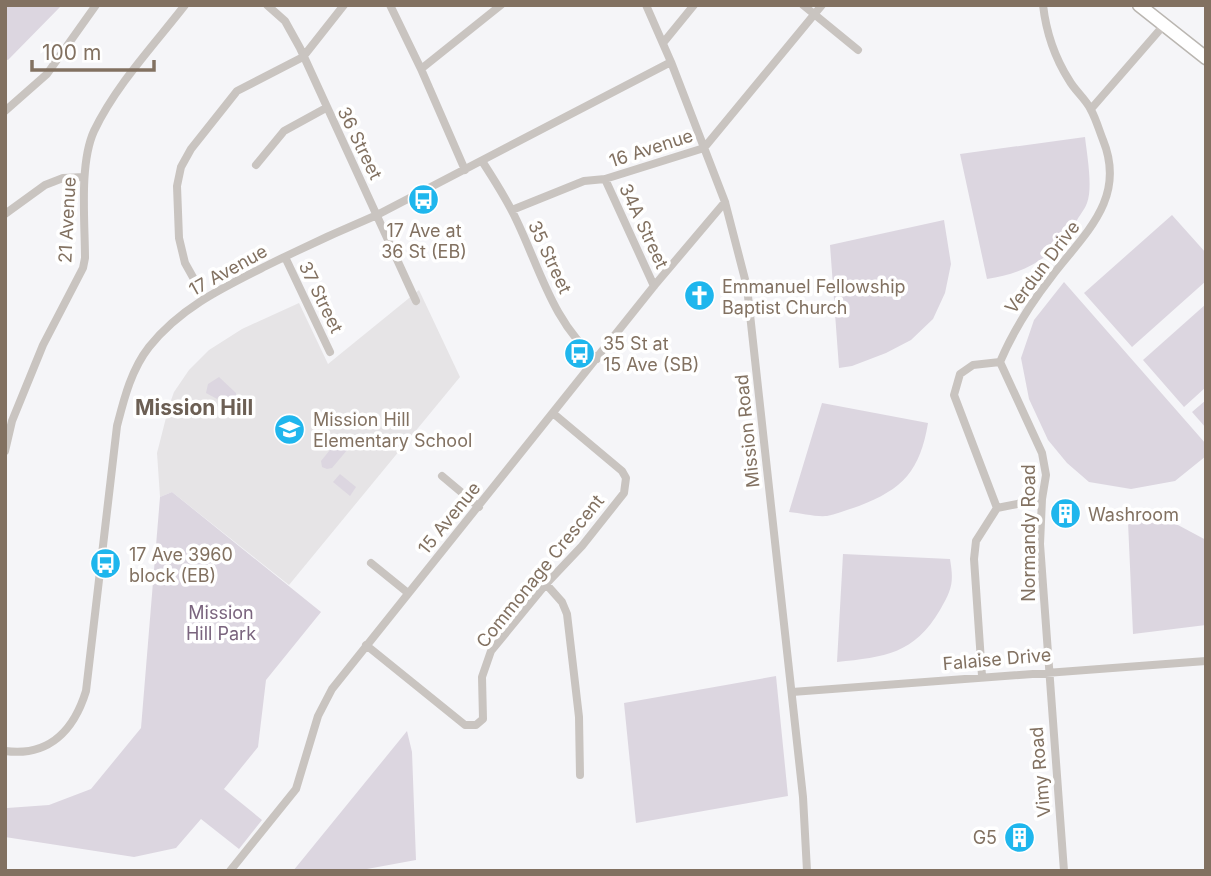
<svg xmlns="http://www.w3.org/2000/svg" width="1211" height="876" viewBox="0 0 1211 876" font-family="Inter,sans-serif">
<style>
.built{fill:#e6e4e6}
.green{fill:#dcd6e0}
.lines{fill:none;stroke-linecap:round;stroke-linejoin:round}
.highway-casing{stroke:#bab6b1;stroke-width:15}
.minor{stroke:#c9c4c0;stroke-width:8}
.highway{stroke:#fff;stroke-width:12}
.labels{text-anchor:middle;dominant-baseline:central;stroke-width:7;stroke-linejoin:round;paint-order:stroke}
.street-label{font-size:18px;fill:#827161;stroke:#fff}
.poi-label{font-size:18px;fill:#827161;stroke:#fff;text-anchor:start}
.park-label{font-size:18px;fill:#7a647e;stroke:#fff}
.quarter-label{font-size:21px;font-weight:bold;fill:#6c5f54;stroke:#fff}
</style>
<rect width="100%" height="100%" fill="#f5f5f8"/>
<path class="built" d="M419,290L460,377L289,585L172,492L160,497L157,453L169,406L174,392L189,370L209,350L242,329L299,303L328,364Z"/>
<path class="green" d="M5,5H62L8,60L5,59Z
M1085,137C1087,155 1093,187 1087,203C1085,209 1079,216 1076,222C1054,257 1027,273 987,279L960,154Z
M1172,215L1206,253V281L1132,347L1084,293Z
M944,220L951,264L945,293L933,319L911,340L886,353L852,366L839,368L830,245Z
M1064,282L1206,444V456L1175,481L1131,489L1089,482L1067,463L1048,440L1029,399L1021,358L1034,320Z
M1206,304V387L1184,407L1143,360Z
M219,377L236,393V396L232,401L221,395L217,399L206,393L208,384Z
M1206,400V428L1192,412Z
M822,403L928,423C920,471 903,489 859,506C849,509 837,514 827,516C815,517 801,513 789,512Z
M338,440L348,445V449L332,468L327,469L322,467L321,461Z
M340,474L356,487L350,496L333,482Z
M172,492L321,612L266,680L258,747L224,789L262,820L239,849L201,819L176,848L134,857L5,837L7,808L49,805L91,789L141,728L160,497Z
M1149,516L1178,525L1206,540V625L1133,634L1128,522Z
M843,554L950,559C954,583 952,589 940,610C914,654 885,657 837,662Z
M776,676L788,796L636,823L624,703Z
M407,731L412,752L416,860L356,871H293Z"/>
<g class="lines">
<defs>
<path id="highway" d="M1139,5L1206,58"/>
</defs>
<use href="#highway" class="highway-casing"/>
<path class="minor" d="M267,5L285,21L300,48L416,301
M390,5L421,69L465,170
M646,5L671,62L725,202L747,287L803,797L807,871
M803,5L858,50
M663,43L694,5
M421,69L501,5
M1091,109L1164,25
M5,111L47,74L96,5
M482,161C493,178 504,195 513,213C538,262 552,324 597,359
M256,165L284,131L326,108
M605,179L654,286
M512,210L584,181L605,179L704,148L822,5
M5,214L45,185L63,178L84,177
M285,257L330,352
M204,297L185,263L179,238L177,186L181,167L191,149L237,91L303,57L344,5
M1000,362L1042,453L1046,475L1042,499L1040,544L1064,871
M1000,362C1013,331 1031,303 1052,276C1084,234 1127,199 1103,140C1099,130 1096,119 1091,110C1086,99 1075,91 1069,80C1055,58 1046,31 1043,5
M5,451L12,421L43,345L83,268L85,258C85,222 79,164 94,131C116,85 154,45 185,5
M442,476L479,507
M997,508L954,395L960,374L973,365L1000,362
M997,508L1042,499
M371,563L408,593
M546,584L562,602L567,614L579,717L580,775
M366,645L465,725H476L483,719L482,677L491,651L546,584L582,546L624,493L626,478L622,471L554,414
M982,676L974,559L976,541L997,508
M792,692L1206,661
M5,751C49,757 74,730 86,691L117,426C124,399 131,370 149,347C180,308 222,288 266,266C302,248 339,231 377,215L671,62
M230,871L296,789L318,716L332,689L654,286L725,202"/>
<use href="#highway" class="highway"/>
</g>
<defs>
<symbol id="bus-disc" viewBox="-11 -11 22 22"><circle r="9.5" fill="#1fb6ed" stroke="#fff"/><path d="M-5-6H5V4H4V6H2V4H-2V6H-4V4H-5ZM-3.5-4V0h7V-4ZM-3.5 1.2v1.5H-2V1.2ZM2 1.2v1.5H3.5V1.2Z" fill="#fff"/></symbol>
<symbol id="church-disc" viewBox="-11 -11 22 22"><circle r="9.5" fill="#1fb6ed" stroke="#fff"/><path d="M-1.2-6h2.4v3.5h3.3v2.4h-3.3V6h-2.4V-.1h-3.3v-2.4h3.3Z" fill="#fff"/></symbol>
<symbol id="school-disc" viewBox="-11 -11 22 22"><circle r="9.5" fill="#1fb6ed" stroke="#fff"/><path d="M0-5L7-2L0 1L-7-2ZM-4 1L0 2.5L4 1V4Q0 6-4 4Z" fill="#fff"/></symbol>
<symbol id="building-disc" viewBox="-11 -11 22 22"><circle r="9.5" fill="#1fb6ed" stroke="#fff"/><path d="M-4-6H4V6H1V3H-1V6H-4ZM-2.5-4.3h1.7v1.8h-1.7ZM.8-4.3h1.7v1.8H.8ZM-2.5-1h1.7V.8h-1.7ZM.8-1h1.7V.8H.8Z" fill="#fff"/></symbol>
</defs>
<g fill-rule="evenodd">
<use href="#bus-disc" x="406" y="182" width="35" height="35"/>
<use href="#church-disc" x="682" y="278" width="35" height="35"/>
<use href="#bus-disc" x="562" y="336" width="35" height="35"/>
<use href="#school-disc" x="272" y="412" width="35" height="35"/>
<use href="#building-disc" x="1048" y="496" width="35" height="35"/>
<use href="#bus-disc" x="88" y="546" width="35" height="35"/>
<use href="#building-disc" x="1002" y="820" width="35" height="35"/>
</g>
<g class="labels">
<g class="street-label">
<text transform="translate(360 143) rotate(64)">36 Street</text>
<text transform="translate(651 148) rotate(-18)">16 Avenue</text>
<text transform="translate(67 220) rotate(-87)">21 Avenue</text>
<text transform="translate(644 226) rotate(65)">34A Street</text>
<text transform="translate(550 257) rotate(65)">35 Street</text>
<text transform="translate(1042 267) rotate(-53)">Verdun Drive</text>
<text transform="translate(228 270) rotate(-29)">17 Avenue</text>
<text transform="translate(321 297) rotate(64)">37 Street</text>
<text transform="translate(747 431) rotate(-96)">Mission Road</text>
<text transform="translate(449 518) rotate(-51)">15 Avenue</text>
<text transform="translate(1028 533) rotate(-90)">Normandy Road</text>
<text transform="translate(540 571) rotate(-51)">Commonage Crescent</text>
<text transform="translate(997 659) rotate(-5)">Falaise Drive</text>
<text transform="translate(1040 772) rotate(-95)">Vimy Road</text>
</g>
<g class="poi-label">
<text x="424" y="230" text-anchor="middle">17 Ave at<tspan x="424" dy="21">36 St (EB)</tspan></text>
<text x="722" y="286">Emmanuel Fellowship<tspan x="722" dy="21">Baptist Church</tspan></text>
<text x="603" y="343">35 St at<tspan x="603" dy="21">15 Ave (SB)</tspan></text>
<text x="313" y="419">Mission Hill<tspan x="313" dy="21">Elementary School</tspan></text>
<text x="1088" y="514">Washroom</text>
<text x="129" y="554">17 Ave 3960<tspan x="129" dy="21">block (EB)</tspan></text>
<text x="997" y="837" text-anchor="end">G5</text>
</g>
<g class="park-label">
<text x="221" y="612">Mission<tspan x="221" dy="21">Hill Park</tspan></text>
</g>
<g class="quarter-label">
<text x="194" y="407">Mission Hill</text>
</g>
</g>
<rect width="1211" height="876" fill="none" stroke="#827161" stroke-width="14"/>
<path d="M32 60v10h122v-10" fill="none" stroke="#827161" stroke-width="3.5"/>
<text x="42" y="60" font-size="21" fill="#827161" stroke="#ffffff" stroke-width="5" paint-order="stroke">100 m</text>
</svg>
